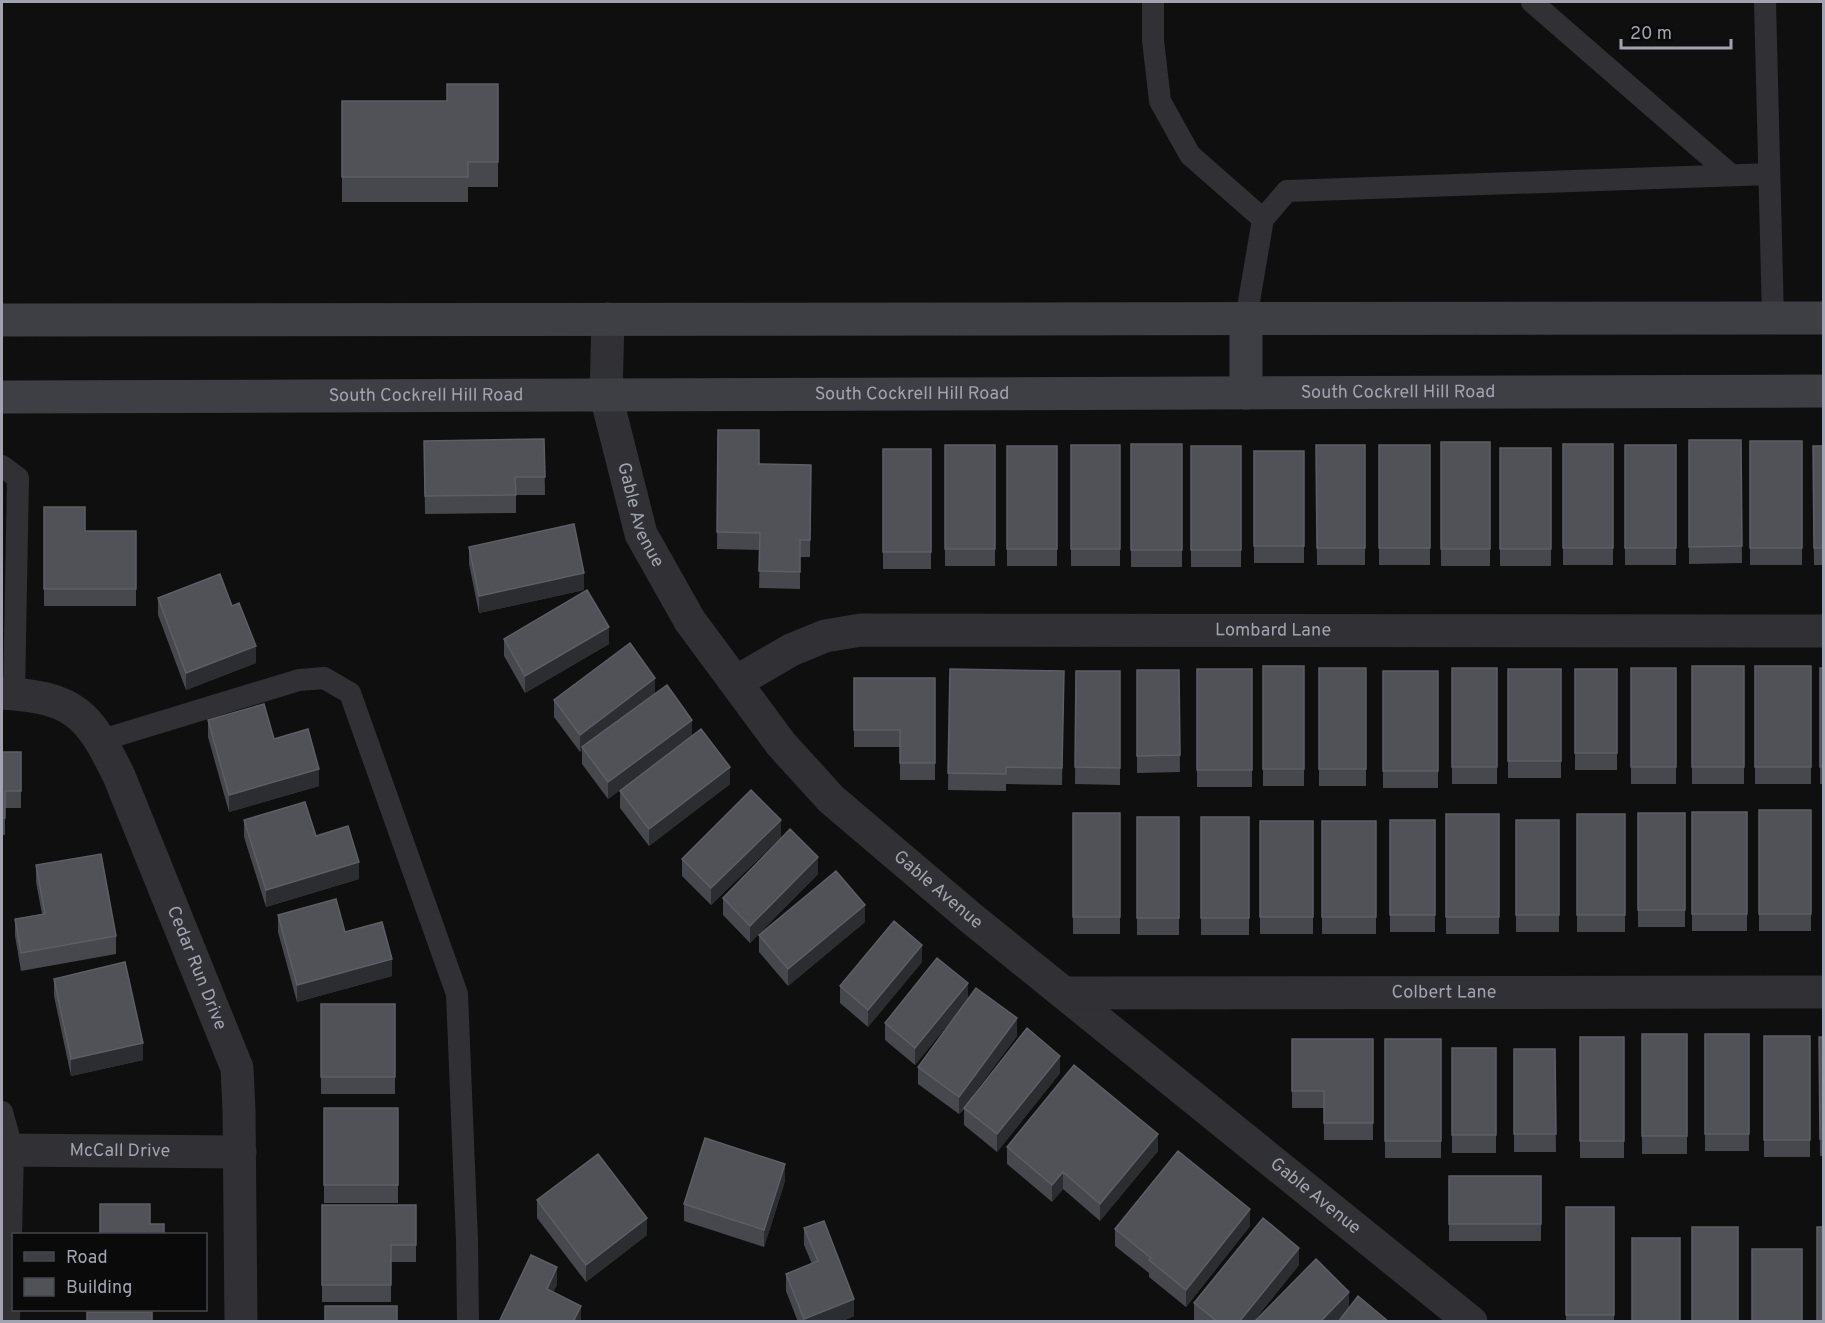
<svg xmlns="http://www.w3.org/2000/svg" width="1825" height="1323" viewBox="0 0 1825 1323" font-family="Overpass,sans-serif">
<style>
.lines{fill:none;stroke-linecap:round;stroke-linejoin:round}
.lane{stroke:#303035;stroke-width:22}
.street{stroke:#303035;stroke-width:33}
.secondary{stroke:#3e3f45;stroke-width:33}
.wall{fill:#47484d}
.shaded-wall{fill:#2c2d30}
.building{fill:#505258;stroke:#5d5e66;stroke-width:1.5}
.labels{text-anchor:middle;dominant-baseline:central;stroke-width:5;stroke-linejoin:round;paint-order:stroke}
.street-label{font-size:18px;fill:#a1a3b0;stroke:#0a0a0b}
</style>
<rect width="100%" height="100%" fill="#0f0f10"/>
<g class="lines">
<path class="lane" d="M1153,2V40L1160,101L1190,155L1263,219
M1532,2L1731,175
M1765,2L1773,318
M1246,319L1263,219L1287,191L1769,174
M2,466L18,478L14,694
M102,740L299,680L324,678L350,693L457,994L467,1240L468,1322
M2,1112L13,1151L9,1322"/>
<g class="street">
<path id="s1" d="M608,319L606,396L641,534L690,621L781,744L831,799L971,918L1471,1322"/>
<path id="s2" d="M736,682L791,650L825,636L861,630L1824,631"/>
<path id="s3" d="M2,693C74,698 88,712 119,776L237,1068L239,1110L241,1322"/>
<path id="s4" d="M1064,993L1824,992"/>
<path id="s5" d="M2,1150L240,1152"/>
</g>
<g class="secondary">
<path d="M1246,319V393"/>
<path d="M2,320L1824,318"/>
<path id="s6" d="M2,397L1824,391"/>
</g>
</g>
<path class="wall" d="M498,84V187H468V202H342V101H447Z
M718,430L759,464L811,465L810,557H800V589L759,588L760,550L717,549Z
M544,439L545,495H516V513L425,514L424,441Z
M1689,440H1741L1742,563L1689,564Z
M1750,441H1802V565H1750Z
M1441,442H1490V566H1441Z
M1131,444H1182V567H1131Z
M1563,444H1613V565H1563Z
M945,445H995V566H945Z
M1071,445H1120V566H1071Z
M1316,445H1365V565H1317Z
M1379,445H1430V565H1379Z
M1625,445H1676V565H1625Z
M1007,446H1057V566H1007Z
M1191,446H1241V567H1191Z
M1813,446H1824V565H1814Z
M1500,448H1551V566H1500Z
M883,449H931V569H883Z
M1254,451H1304V563H1254Z
M44,507L85,531H136V606H44Z
M469,547L584,590L479,613L469,564Z
M158,598L232,606L256,663L186,690L158,615Z
M504,639L609,644L525,693L504,656Z
M1263,666H1304V786H1263Z
M1692,666H1744V784H1692Z
M1755,666H1811V784H1755Z
M1319,668H1366V786H1319Z
M1452,668H1497V784H1452Z
M1631,668H1676V784H1631Z
M1820,668H1824V784H1820Z
M950,669L1064,671L1062,785L1006,784V791L948,790Z
M1197,669H1252V787H1197Z
M1508,669H1561V778H1508Z
M1575,669H1617V770H1575Z
M1137,670H1179L1180,772L1137,773Z
M1076,671H1120V785L1075,784Z
M1383,671H1438V788H1383Z
M854,678H935V780H900V747H854Z
M655,693L692,736L730,784L649,846L620,808V791L651,767L608,799L582,764V750L580,752L554,717V700Z
M208,720L274,739L319,786L229,812L208,737Z
M2,752H21V808H5V835H2Z
M1759,810H1811V931H1759Z
M1692,812H1747V931H1692Z
M1073,813H1120V934H1073Z
M1638,813H1685V927H1638Z
M1446,814H1499V934H1446Z
M1577,814H1625V932H1577Z
M1137,817H1179V935H1137Z
M1201,817H1249V935H1201Z
M244,820L316,836L359,879L266,907L244,837Z
M1390,820H1435V932H1390Z
M1516,820H1559V932H1516Z
M1260,821H1313V934H1260Z
M1322,821H1376V934H1322Z
M781,837L711,905L682,876V859Z
M36,865L116,936V954L21,971L15,936V919L42,914L36,882Z
M818,874L750,943L723,915V898Z
M278,915L345,932L392,976L297,1002L278,932Z
M865,922L788,986L759,952V935Z
M922,962L868,1027L840,1003V986Z
M54,979L143,1060L71,1076L54,996Z
M968,999L1017,1036L972,1096L1060,1073L997,1152L964,1125V1109L959,1114L918,1084V1067L958,1012L915,1065L885,1040V1023Z
M321,1004H395V1094H321Z
M1642,1034H1687V1154H1642Z
M1705,1034H1749V1151H1705Z
M1764,1036H1810V1157H1764Z
M1580,1037H1624V1158H1580Z
M1819,1037H1824V1156H1820Z
M1292,1039H1373V1140H1324V1108H1292Z
M1385,1039H1441V1158H1385Z
M1452,1048H1496V1153H1452Z
M1514,1049H1555L1556,1152H1514Z
M324,1108H398V1203H324Z
M1007,1147L1158,1151L1100,1221L1063,1189L1052,1202L1007,1164Z
M1449,1176H1541V1241H1449Z
M785,1181L764,1247L684,1221V1204Z
M537,1200L647,1235L586,1282L537,1218Z
M322,1205H416V1262H391V1302H322Z
M1566,1207H1614V1322H1566Z
M1250,1226L1186,1307L1149,1277V1273L1115,1246V1229Z
M804,1228L854,1316L841,1322H798L786,1291V1274L812,1264L804,1245Z
M1299,1265L1253,1322H1197L1194,1320V1303Z"/>
<path class="shaded-wall" d="M584,573V590L479,613V596Z
M609,627V644L525,693V676Z
M256,646V663L186,690V673Z
M655,678V695L582,747V750L580,752V735Z
M692,720V737L608,799V782Z
M730,767V784L649,846V829Z
M319,769V786L229,812V795Z
M781,820V837L711,905V888Z
M818,857V874L750,943V926Z
M359,862V879L266,907V890Z
M865,905V922L788,986V969Z
M922,945V962L868,1027V1010Z
M392,959V976L297,1002V985Z
M968,983V1000L915,1065V1048Z
M1017,1018V1036L959,1114V1097Z
M143,1043V1060L71,1076V1059Z
M1060,1056V1073L997,1152V1134Z
M1158,1134V1151L1100,1221V1204Z
M785,1164V1181L764,1247V1230Z
M1063,1172V1189L1052,1202V1185Z
M1250,1209V1226L1186,1307V1290Z
M647,1218V1235L586,1282V1265Z
M1299,1248V1265L1253,1322H1239Z
M557,1267V1285L547,1306V1289Z
M1349,1292V1309L1337,1322H1320Z
M854,1299V1316L841,1322H804V1319Z
M581,1306V1322H573Z"/>
<path class="building" d="M447,84H498V162H468V177H342V101H447Z
M718,430H759V464L811,465L810,540H800V572L759,571L760,533L717,532Z
M544,439L545,477H515L516,495L425,496L424,441Z
M1689,440H1741L1742,546L1689,547Z
M1750,441H1802V548H1750Z
M1441,442H1490V549H1441Z
M1131,444H1182V550H1131Z
M1563,444H1613V548H1563Z
M945,445H995V549H945Z
M1071,445H1120V549H1071Z
M1316,445H1365V548H1317Z
M1379,445H1430V548H1379Z
M1625,445H1676V548H1625Z
M1007,446H1057V549H1007Z
M1191,446H1241V550H1191Z
M1813,446H1824V548H1814Z
M1500,448H1551V549H1500Z
M883,449H931V552H883Z
M1254,451H1304V546H1254Z
M44,507H85V531H136V589H44Z
M574,524L584,573L479,596L469,547Z
M220,574L232,606L239,603L256,646L186,673L158,598Z
M587,590L609,627L525,676L504,639Z
M630,643L655,678L580,735L554,700Z
M1263,666H1304V769H1263Z
M1692,666H1744V767H1692Z
M1755,666H1811V767H1755Z
M1319,668H1366V769H1319Z
M1452,668H1497V767H1452Z
M1631,668H1676V767H1631Z
M1820,668H1824V767H1820Z
M950,669L1064,671L1062,768L1006,767V774L948,773Z
M1197,669H1252V770H1197Z
M1508,669H1561V761H1508Z
M1575,669H1617V753H1575Z
M1137,670H1179L1180,755L1137,756Z
M1076,671H1120V768L1075,767Z
M1383,671H1438V771H1383Z
M854,678H935V763H900V730H854Z
M667,685L692,720L608,782L582,747Z
M264,704L274,739L308,729L319,769L229,795L208,720Z
M701,729L730,767L649,829L620,791Z
M2,752H21V791H5V818H2Z
M751,790L781,820L711,888L682,859Z
M305,802L316,836L348,826L359,862L266,890L244,820Z
M1759,810H1811V914H1759Z
M1692,812H1747V914H1692Z
M1073,813H1120V917H1073Z
M1638,813H1685V910H1638Z
M1446,814H1499V917H1446Z
M1577,814H1625V915H1577Z
M1137,817H1179V918H1137Z
M1201,817H1249V918H1201Z
M1390,820H1435V915H1390Z
M1516,820H1559V915H1516Z
M1260,821H1313V917H1260Z
M1322,821H1376V917H1322Z
M790,829L818,857L750,926L723,898Z
M101,854L116,936L21,953L15,919L45,914L36,865Z
M836,871L865,905L788,969L759,935Z
M336,899L345,932L382,922L392,959L297,985L278,915Z
M894,921L922,945L868,1010L840,986Z
M937,958L968,983L915,1048L885,1023Z
M125,962L143,1043L71,1059L54,979Z
M976,988L1017,1018L959,1097L918,1067Z
M321,1004H395V1077H321Z
M1027,1028L1060,1056L997,1134L964,1108Z
M1642,1034H1687V1136H1642Z
M1705,1034H1749V1134H1705Z
M1764,1036H1810V1140H1764Z
M1580,1037H1624V1141H1580Z
M1819,1037H1824V1139H1820Z
M1292,1039H1373V1123H1324V1091H1292Z
M1385,1039H1441V1141H1385Z
M1452,1048H1496V1135H1452Z
M1514,1049H1555L1556,1134H1514Z
M1074,1065L1158,1134L1100,1204L1063,1172L1052,1185L1007,1147Z
M324,1108H398V1185H324Z
M705,1138L785,1164L764,1230L684,1204Z
M1178,1151L1250,1209L1186,1290L1149,1260L1151,1258L1115,1229Z
M598,1154L647,1218L586,1265L537,1200Z
M1449,1176H1541V1224H1449Z
M100,1204H150V1224H164V1234H100Z
M322,1205H416V1245H391V1285H322Z
M1566,1207H1614V1315H1566Z
M1263,1218L1299,1248L1239,1322H1218L1194,1303Z
M824,1221L854,1299L804,1319L786,1274L818,1261L804,1228Z
M1692,1227H1738V1322H1692Z
M1817,1227H1824V1322H1817Z
M1632,1238H1680V1322H1632Z
M1752,1249H1802V1322H1752Z
M531,1255L557,1267L547,1289L581,1306L573,1322H499Z
M1316,1259L1349,1292L1320,1322H1254Z
M1358,1296L1389,1322H1338Z
M325,1306H397V1322H325Z
M87,1312H152V1322H87Z"/>
<g class="labels">
<g class="street-label">
<text stroke="none"><textPath href="#s6" startOffset="1396">South Cockrell Hill Road</textPath></text>
<text stroke="none"><textPath href="#s6" startOffset="910">South Cockrell Hill Road</textPath></text>
<text stroke="none"><textPath href="#s6" startOffset="424">South Cockrell Hill Road</textPath></text>
<text stroke="none"><textPath href="#s1" startOffset="201">Gable Avenue</textPath></text>
<text stroke="none"><textPath href="#s2" startOffset="549">Lombard Lane</textPath></text>
<text stroke="none"><textPath href="#s1" startOffset="687">Gable Avenue</textPath></text>
<text stroke="none"><textPath href="#s3" startOffset="362">Cedar Run Drive</textPath></text>
<text stroke="none"><textPath href="#s4" startOffset="380">Colbert Lane</textPath></text>
<text stroke="none"><textPath href="#s5" startOffset="118">McCall Drive</textPath></text>
<text stroke="none"><textPath href="#s1" startOffset="1173">Gable Avenue</textPath></text>
</g>
</g>
<rect width="1825" height="1323" fill="none" stroke="#a1a3b0" stroke-width="6"/>
<rect x="12" y="1233" width="195" height="78" fill="#0a0a0b" stroke="#46474d" stroke-width="1.5"/>
<rect x="24" y="1252" width="30" height="9" fill="#3e3f45" stroke="#46474d" stroke-width="1.5"/>
<text x="66" y="1263" font-size="18" fill="#a1a3b0">Road</text>
<rect x="24" y="1278" width="30" height="18" fill="#505258" stroke="#46474d" stroke-width="1.5"/>
<text x="66" y="1293" font-size="18" fill="#a1a3b0">Building</text>
<path d="M1621 39v9h110v-9" fill="none" stroke="#a1a3b0" stroke-width="3"/>
<text x="1630" y="39" font-size="18" fill="#a1a3b0" stroke="#0a0a0b" stroke-width="4.5" paint-order="stroke">20 m</text>
</svg>
